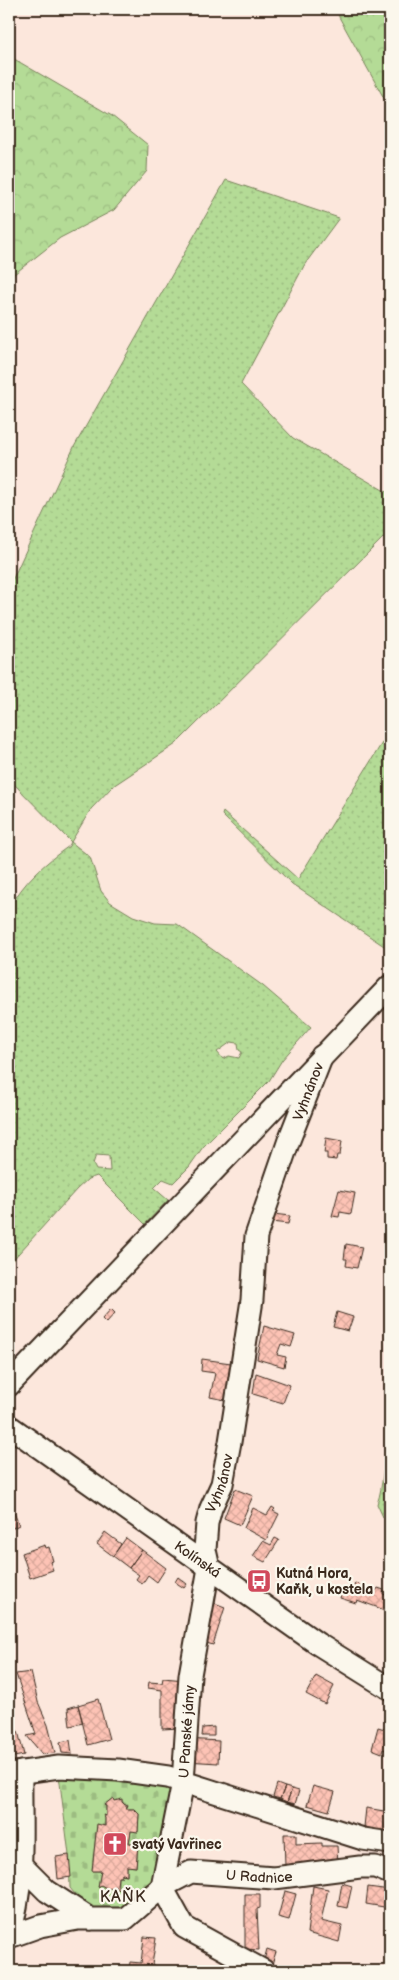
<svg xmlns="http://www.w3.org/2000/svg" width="399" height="1980" viewBox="0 0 399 1980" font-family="'Balsamiq Sans',sans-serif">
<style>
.grass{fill:url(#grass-dots);stroke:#78825a;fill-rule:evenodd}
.forest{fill:url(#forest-crowns);stroke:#78825a}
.cemetery{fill:url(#cemetery-stones);stroke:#78825a;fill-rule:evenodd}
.building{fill:url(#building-cross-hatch);stroke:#3b2a1e}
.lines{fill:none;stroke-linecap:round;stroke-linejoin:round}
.minor-casing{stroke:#3b2a1e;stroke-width:25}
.minor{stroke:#fbf7ec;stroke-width:21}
.labels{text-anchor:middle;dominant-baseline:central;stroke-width:4.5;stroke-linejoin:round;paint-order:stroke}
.street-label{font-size:14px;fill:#3b2a1e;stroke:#fbf7ec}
.poi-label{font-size:14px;font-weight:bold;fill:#3b2a1e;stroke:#fbf7ec;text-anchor:start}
.quarter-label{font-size:16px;letter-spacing:1px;fill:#3b2a1e;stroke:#fbf7ec}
</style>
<defs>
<pattern id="grass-dots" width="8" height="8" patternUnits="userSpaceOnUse" patternTransform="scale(1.25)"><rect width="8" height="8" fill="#b4db96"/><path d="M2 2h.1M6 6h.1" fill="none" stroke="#9cbc81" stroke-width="1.8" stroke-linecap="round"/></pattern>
<pattern id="forest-crowns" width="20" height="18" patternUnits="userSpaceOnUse" patternTransform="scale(1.25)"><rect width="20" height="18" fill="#b4db96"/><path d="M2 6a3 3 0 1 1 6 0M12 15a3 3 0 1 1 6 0" fill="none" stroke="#9cbc81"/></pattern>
<pattern id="cemetery-stones" width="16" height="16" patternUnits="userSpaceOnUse" patternTransform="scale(1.25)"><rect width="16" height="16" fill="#b4db96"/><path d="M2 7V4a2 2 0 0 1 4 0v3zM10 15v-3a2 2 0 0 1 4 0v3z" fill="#9cbc81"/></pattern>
<pattern id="building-cross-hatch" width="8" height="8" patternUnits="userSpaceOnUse" patternTransform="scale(1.25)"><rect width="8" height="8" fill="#fdc3b5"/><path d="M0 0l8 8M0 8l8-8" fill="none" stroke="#daa89b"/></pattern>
</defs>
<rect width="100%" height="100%" fill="#fce7dc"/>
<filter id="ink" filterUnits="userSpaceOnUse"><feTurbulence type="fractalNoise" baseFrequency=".02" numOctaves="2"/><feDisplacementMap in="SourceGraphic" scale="10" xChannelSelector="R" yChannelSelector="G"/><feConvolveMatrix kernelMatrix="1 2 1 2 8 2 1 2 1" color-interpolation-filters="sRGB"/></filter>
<g filter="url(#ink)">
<path class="grass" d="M226,180L339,218L305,264L241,384L293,438L390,494V531L176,744L113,786L91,809L71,842L90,857L101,891L110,902L133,916L155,923L177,924L263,986L311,1027L282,1060L269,1081L203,1147L189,1167L173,1183L163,1179L154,1188L168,1200L145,1224L97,1176L88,1179L77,1189L9,1264V909C23,882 45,863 69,846L71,842L9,779V587L74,447ZM231,1042L238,1043L239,1050L242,1052L239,1058L229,1056L223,1059L217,1052ZM96,1155L109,1156L110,1171L96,1170L93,1164Z
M390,730V940L384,946L292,884L222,815L223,812L298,879Z
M390,1448V1524L383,1517L377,1504C384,1485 381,1466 390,1448Z"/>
<path class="forest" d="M338,9H390V109L339,17Z
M9,56L112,116L148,145L147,171L114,210L60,238L9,278Z"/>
<path class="cemetery" d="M59,1775L155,1783L174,1791L167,1833L146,1895L120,1914L98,1910L79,1899L70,1888L69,1855ZM113,1798L114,1801H120L121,1799L125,1805L128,1804L126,1809H134L139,1814L138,1832L131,1831L129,1843L138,1844L136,1867L127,1866V1875L122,1874L121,1877H118V1890L116,1887L108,1889L101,1885L98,1887L101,1871H92L97,1825L105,1826V1818L103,1816H106V1806L104,1805Z"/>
<path class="building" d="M326,1138L342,1141L340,1155H337L336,1160L327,1159V1153H324Z
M339,1190L355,1193L351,1214L340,1212L339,1217L332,1216Z
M273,1214L290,1216L288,1224L271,1222Z
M346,1244L362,1247L357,1268L346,1266L347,1259H344Z
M111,1309L115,1313L106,1323L102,1319Z
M337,1312L353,1317L348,1331L333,1327Z
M264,1326L295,1335L291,1347L281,1344L277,1355L286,1357L284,1367L257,1359Z
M202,1359L238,1364L230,1401L210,1397L215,1373L201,1371Z
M256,1373L290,1385L283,1403L253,1394Z
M235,1489L253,1496L240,1525L224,1518Z
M9,1500L19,1525L9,1530Z
M272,1507L275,1509L273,1511L279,1514L266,1540L244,1528L253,1508L267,1515Z
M105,1532L121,1544L113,1556L97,1544Z
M126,1538L142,1550L129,1568L113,1556Z
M275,1538L279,1540L265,1562L253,1556L263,1541L271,1545Z
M45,1545L46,1548L49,1547L53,1561L50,1562L53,1570L30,1578L22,1553Z
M142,1550L166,1568L157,1582L148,1575L142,1584L136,1579L139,1575L129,1568Z
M178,1577L187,1584L184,1588L175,1582Z
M355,1583L376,1591L378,1588L384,1590L383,1594L390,1596V1612L357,1600L356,1603L340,1598L343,1590L352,1593Z
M212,1602L225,1607L213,1645L200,1641Z
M31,1672L38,1702L48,1725L55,1753L42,1754L27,1736L36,1734L16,1674Z
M316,1676L334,1686L325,1704L306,1694Z
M163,1678L185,1680L180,1728L162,1729V1690L148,1688L149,1682L162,1683Z
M98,1699L109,1739L88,1745L78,1705Z
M78,1705L83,1723L70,1726L68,1708Z
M389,1725L390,1752L383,1749L382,1753L372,1749L378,1727L388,1730Z
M214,1727V1736H202L203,1728Z
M18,1731L24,1755L9,1758V1732Z
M187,1739L219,1741L218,1763L186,1761Z
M70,1740L72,1754L62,1753L60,1742Z
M277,1784L285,1787L280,1799L273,1797Z
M313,1786L335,1792L329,1811L307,1805Z
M285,1787L292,1789L287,1802L280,1799Z
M292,1789L299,1791L295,1804L287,1802Z
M113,1798L114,1801L122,1799V1802L125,1805H128L126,1809H134L139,1814L138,1832L131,1831L129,1843L138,1844L136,1867L127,1866V1875L122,1874L121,1877H118L117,1886L120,1888L118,1890L116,1887L108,1889L101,1885L98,1887L101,1871H92L97,1824L105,1826V1818L103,1815L106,1816V1806L104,1805Z
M366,1808L390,1812V1832L364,1827Z
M284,1834H296V1844L322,1843V1846H337L338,1864L285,1866Z
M69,1855L71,1877L58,1879L56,1857Z
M342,1883L352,1886L347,1908L338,1906Z
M313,1886L328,1889L321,1921L342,1926L339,1942L307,1933Z
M368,1887L390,1890V1908L366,1904Z
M285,1891L296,1894L289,1920L278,1917Z
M245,1894H260V1908L257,1909L259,1950L245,1949Z
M144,1937L156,1938L152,1965H154L153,1971H129L130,1962L141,1963Z
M267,1949L276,1952L271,1967L263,1964Z"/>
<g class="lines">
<defs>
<g id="minor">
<path d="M9,1385L390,986"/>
<path id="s1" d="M9,1426L318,1644L390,1689"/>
<path d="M9,1774L59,1767L118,1770L168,1777L363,1839L390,1843"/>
<path d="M22,1866L47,1891L90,1919"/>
<path d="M9,1936C26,1883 20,1827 21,1772"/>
<path id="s2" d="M9,1937L40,1926L78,1919H125L162,1887L183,1782L190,1675L209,1568L205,1550L207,1523L211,1508L222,1484L230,1442L252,1300L256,1236L289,1140L322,1056"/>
<path id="s3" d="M264,1971L184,1927L162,1887L191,1872L274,1878L360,1867H375L390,1873"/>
</g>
</defs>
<use href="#minor" class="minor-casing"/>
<use href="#minor" class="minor"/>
</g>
</g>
<defs>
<symbol id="bus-square" viewBox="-11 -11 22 22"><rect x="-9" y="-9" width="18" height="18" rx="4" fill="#d1495b" stroke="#fbf7ec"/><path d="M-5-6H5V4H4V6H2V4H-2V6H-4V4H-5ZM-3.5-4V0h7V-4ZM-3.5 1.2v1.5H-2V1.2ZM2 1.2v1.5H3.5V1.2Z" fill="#fff"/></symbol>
<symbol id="church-square" viewBox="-11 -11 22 22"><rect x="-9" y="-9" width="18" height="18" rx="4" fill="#d1495b" stroke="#fbf7ec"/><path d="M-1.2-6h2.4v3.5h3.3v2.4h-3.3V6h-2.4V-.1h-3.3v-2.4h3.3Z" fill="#fff"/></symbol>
</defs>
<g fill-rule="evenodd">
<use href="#bus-square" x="245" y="1567" width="28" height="28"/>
<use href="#church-square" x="101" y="1830" width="28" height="28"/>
</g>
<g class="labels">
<g class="street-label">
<text stroke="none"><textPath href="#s2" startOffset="982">Vyhnánov</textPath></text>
<text stroke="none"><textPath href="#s2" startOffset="578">Vyhnánov</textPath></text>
<text stroke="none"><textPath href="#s1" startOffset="231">Kolínská</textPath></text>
<text stroke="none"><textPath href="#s2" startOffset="325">U Panské jámy</textPath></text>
<text stroke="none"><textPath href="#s3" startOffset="238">U Radnice</textPath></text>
</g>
<g class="poi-label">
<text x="276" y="1573">Kutná Hora,<tspan x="276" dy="16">Kaňk, u kostela</tspan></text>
<text x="132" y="1844">svatý Vavřinec</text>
</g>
<g class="quarter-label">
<text x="123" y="1897">KAŇK</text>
</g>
</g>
<rect width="399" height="1980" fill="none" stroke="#fbf7ec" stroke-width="30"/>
<rect x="15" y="15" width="369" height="1950" fill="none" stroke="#3b2a1e" stroke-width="2" filter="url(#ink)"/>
</svg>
